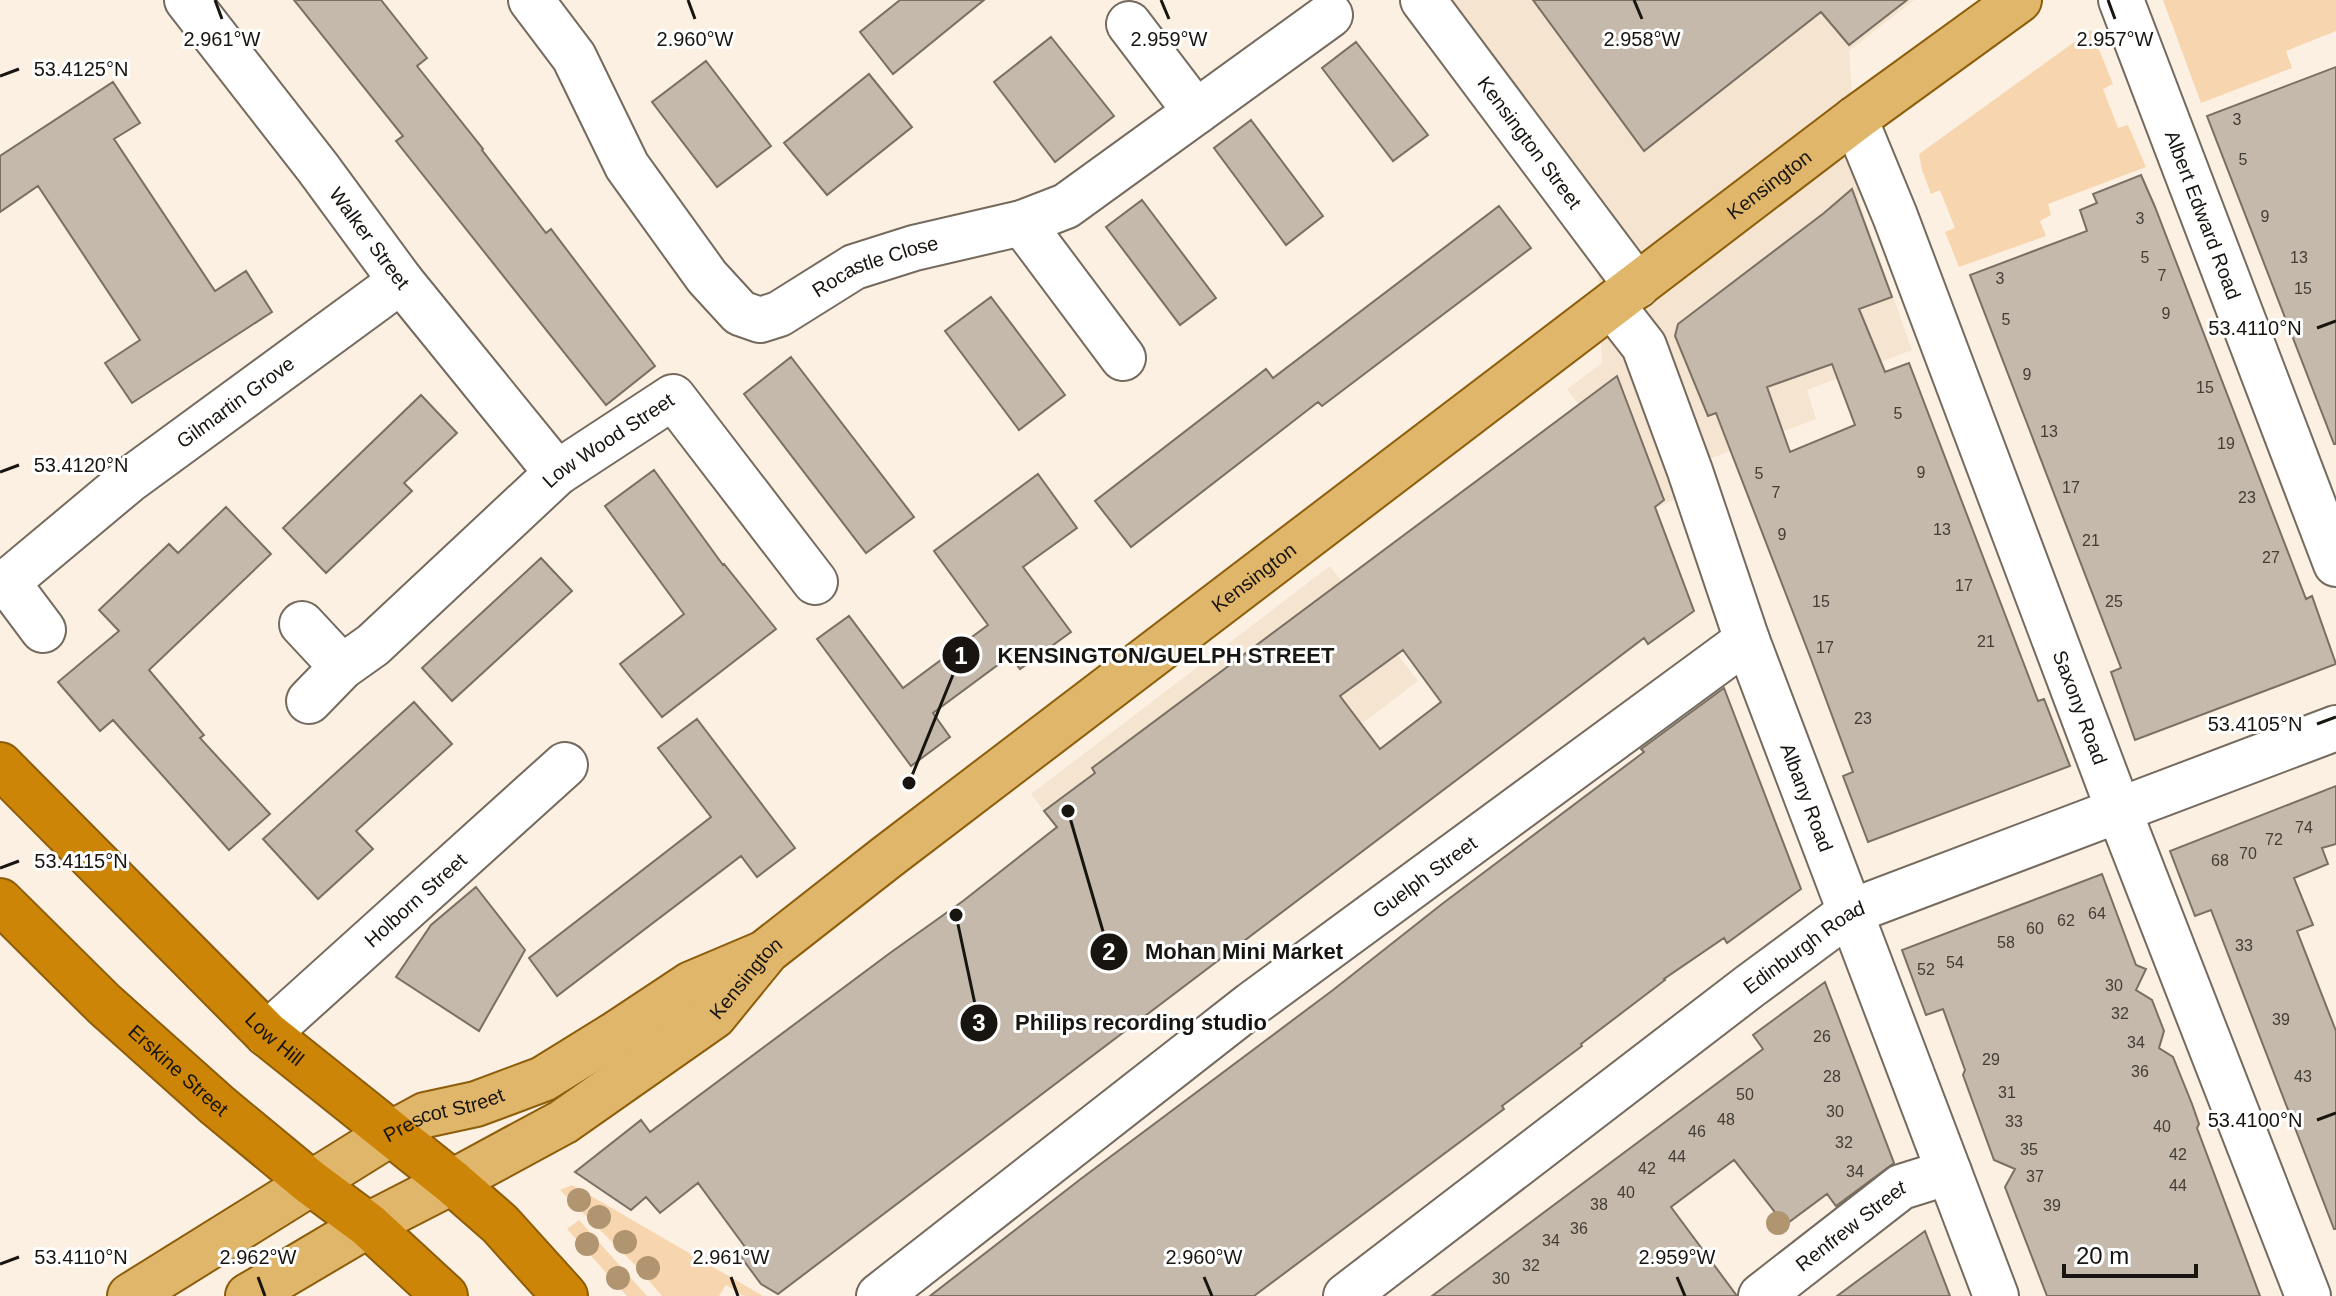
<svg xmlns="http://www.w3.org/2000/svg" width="2336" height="1296" viewBox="0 0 2336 1296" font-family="Arial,sans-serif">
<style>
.built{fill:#f5e4d0}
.green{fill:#f7d6af}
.building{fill:#c4b9ab;stroke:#796f62;stroke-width:2;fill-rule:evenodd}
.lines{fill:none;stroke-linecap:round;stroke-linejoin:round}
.minor-casing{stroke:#746a5d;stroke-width:48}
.major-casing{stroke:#8d5d0a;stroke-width:48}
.highway-casing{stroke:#8d5d0a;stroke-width:48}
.minor{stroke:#fff;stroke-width:44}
.major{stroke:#e0b66a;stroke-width:44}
.highway{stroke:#cc8507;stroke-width:44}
.tree{fill:#b09570}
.ticks{fill:none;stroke:#18140f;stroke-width:3}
.labels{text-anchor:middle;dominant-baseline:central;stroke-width:6;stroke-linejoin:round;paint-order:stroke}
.number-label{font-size:16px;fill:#433d36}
.street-label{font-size:20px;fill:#18140f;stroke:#fff}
.ticks-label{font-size:20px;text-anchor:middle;fill:#18140f;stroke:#fff;stroke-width:6;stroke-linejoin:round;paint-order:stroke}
.leader{fill:none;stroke:#18140f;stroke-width:3}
.callout-dot{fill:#18140f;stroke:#fff;stroke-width:3}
.mark-label{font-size:24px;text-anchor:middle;font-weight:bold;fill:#fff}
.callout-label{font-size:22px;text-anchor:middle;font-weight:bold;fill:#18140f;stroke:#fff;stroke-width:6;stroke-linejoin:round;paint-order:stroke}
</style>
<rect width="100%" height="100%" fill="#fcf0e2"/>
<path class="built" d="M1451,0H1914L1849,51L1859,201L1912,350L1807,390L1816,419L1667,475L1676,499L1646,512L1631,474L1567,389L1602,363L1595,194Z
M1330,566L1418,681L1117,910L1031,794Z"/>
<path class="green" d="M2163,0H2336V31L2286,51L2292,68L2201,103Z
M2091,30L2113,84L2103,89L2118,128L2128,125L2146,167L2048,204L2051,215L2040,221L2046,236L1959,267L1945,232L1955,228L1940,190L1931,194L1922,170L1919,154Z
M572,1185L763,1296H744L726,1285L719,1296H662L635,1265L560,1190Z
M579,1220L647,1296H627L567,1229Z"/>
<path class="building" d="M294,0H381L427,58L417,66L483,149L482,150L546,233L551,229L655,366L606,405L396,141L403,136Z
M900,0H984L893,74L860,32Z
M1533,0H1907L1849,45L1821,12L1644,151Z
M1051,37L1114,116L1055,162L994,82Z
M1356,42L1428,135L1393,161L1322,68Z
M706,61L771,146L717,187L652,102Z
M2336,67V444H2334L2207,116Z
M869,74L912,127L827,195L784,143Z
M113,82L140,123L114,139L215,291L246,271L272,312L132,403L105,363L140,340L38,186L0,212V156Z
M1251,120L1323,216L1286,245L1214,148Z
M2141,175L2155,207L2306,599L2312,596L2336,664L2135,740L2111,672L2121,668L1970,275L2087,231L2080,210L2097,203L2093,194Z
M1852,189L1892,297L1859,309L1885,372L1909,363L2038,701L2044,699L2070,766L1868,842L1843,776L1853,772L1811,659L1716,413L1708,416L1675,336L1678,324L1824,213ZM1832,364L1855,425L1790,452L1767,387Z
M1142,200L1216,298L1180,325L1106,227Z
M1499,206L1531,248L1322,406L1318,402L1131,547L1095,501L1266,369L1273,378Z
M991,297L1065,395L1019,430L945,331Z
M791,357L914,517L866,553L744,394Z
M1617,376L1664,500L1655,507L1694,611L1648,644L1644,638L778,1294L761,1284L741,1257L748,1251L698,1183L660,1213L646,1197L631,1210L575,1172L641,1120L650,1132L890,953L963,901L1057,827L1044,811L1095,773L1092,768ZM1403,650L1441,702L1380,749L1340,696Z
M421,395L457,433L404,483L412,491L326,573L283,528Z
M654,470L723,565L724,564L776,629L662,717L620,664L684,614L605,506Z
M1038,474L1077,528L1023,567L1071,632L1020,669L1010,656L933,713L950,737L911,766L817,639L849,616L903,688L988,625L934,551Z
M226,507L271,554L149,670L204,735L200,738L270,814L229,850L113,720L100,731L58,682L119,631L99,610L169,544L178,553Z
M541,558L572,591L452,701L422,668Z
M1724,688L1801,889L1727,943L1724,938L1664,979L1665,980L1581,1044L1582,1046L1502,1106L1504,1109L1254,1296H930L1082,1178L1333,990L1442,904L1644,752L1641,749Z
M414,702L452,744L356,831L373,849L318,899L263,839Z
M697,719L795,848L757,877L741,856L557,996L529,958L711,817L658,748Z
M2336,786V844L2322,848L2328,864L2294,878L2313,925L2297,931L2336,1031V1229H2334L2211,910L2195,916L2170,851Z
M2102,874L2136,965L2146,969L2136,990L2152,1000L2164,1031L2159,1048L2173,1057L2192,1104L2199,1124L2197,1128L2260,1296H2047L2005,1187L2015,1169L1994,1160L1963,1075L1965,1070L1943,1009L1926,1015L1902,950Z
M476,887L525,950L479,1031L396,977L431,925Z
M1825,982L1894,1163L1836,1206L1827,1194L1785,1225L1734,1160L1671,1207L1737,1296H1432L1763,1049L1753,1035Z
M1925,1231L1950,1296H1837Z"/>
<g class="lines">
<defs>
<g id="minor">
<path id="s1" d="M187,0L318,168L401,281L557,473"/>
<path id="s2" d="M531,0L574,57L627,166L707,277L740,313L760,320L779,314L854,267L914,248L1022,223L1066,206L1330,15"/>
<path id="s3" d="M1423,0L1637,286"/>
<path id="s4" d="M2121,0L2336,564"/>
<path d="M1129,24L1196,112"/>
<path id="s5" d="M1855,119L1895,216L2119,811L2308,1296"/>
<path d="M1022,223L1123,358"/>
<path id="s6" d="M1612,305L1644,346L1690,471L1747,640L1996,1296"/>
<path d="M7,582L43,630"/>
<path id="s7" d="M0,588L128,481L401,281"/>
<path d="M302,624L342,667"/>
<path id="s8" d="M309,701L342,667L373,645L557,473L673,397L815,582"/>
<path id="s9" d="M267,1034L565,765"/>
<path id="s10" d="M879,1296L1252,1004L1747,640"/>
<path id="s11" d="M1346,1296L1750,986L1850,912L2336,728"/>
<path id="s12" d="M1761,1296L1901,1187L1949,1172"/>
</g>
<g id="major">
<path id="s13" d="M130,1296L390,1134L425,1115L476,1104L543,1079L614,1035L691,984L762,954"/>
<path id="s14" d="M248,1296L368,1225L452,1182L563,1122L714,1016L767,951L887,857L1855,119L2019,0"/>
</g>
<g id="highway">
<path id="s15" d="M0,765L267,1034L452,1182L500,1224L565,1296"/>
<path id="s16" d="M0,901L104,1004L217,1105L310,1182L368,1225L445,1296"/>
</g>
</defs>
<use href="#minor" class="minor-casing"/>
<use href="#major" class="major-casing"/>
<use href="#highway" class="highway-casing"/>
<use href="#minor" class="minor"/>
<use href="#major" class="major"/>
<use href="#highway" class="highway"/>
</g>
<g class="tree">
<circle cx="579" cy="1200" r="12"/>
<circle cx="599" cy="1217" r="12"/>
<circle cx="1778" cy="1223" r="12"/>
<circle cx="625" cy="1242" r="12"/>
<circle cx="587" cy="1244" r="12"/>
<circle cx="648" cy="1268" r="12"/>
<circle cx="618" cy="1278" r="12"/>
</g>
<path class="ticks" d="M215,0L222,19M688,0L695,19M1161,0L1169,19M1634,0L1642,19M2108,0L2115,19M0,76L19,69M2317,328L2336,321M0,472L19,465M2317,724L2336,717M0,868L19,861M2317,1120L2336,1113M0,1264L19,1257M258,1277L265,1296M731,1277L738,1296M1204,1277L1212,1296M1677,1277L1685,1296"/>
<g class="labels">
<g class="number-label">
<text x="2237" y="119">3</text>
<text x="2243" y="159">5</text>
<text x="2265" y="216">9</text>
<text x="2140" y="218">3</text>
<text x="2145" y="257">5</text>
<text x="2299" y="257">13</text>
<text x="2162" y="275">7</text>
<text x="2000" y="278">3</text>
<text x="2303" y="288">15</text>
<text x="2166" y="313">9</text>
<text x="2006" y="319">5</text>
<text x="2027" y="374">9</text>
<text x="2205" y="387">15</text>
<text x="1898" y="413">5</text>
<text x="2049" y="431">13</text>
<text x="2226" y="443">19</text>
<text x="1921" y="472">9</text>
<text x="1759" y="473">5</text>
<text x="2071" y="487">17</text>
<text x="1776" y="492">7</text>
<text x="2247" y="497">23</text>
<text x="1942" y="529">13</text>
<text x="1782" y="534">9</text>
<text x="2091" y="540">21</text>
<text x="2271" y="557">27</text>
<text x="1964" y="585">17</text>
<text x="1821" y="601">15</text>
<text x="2114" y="601">25</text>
<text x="1986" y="641">21</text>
<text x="1825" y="647">17</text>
<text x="1863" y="718">23</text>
<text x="2304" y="827">74</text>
<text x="2274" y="839">72</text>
<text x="2248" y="853">70</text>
<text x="2220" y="860">68</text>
<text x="2097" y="913">64</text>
<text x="2066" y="920">62</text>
<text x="2035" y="928">60</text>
<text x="2006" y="942">58</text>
<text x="2244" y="945">33</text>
<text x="1955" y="962">54</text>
<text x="1926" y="969">52</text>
<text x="2114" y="985">30</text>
<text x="2120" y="1013">32</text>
<text x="2281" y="1019">39</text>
<text x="1822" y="1036">26</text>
<text x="2136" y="1042">34</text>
<text x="1991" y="1059">29</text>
<text x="2140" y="1071">36</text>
<text x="1832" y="1076">28</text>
<text x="2303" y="1076">43</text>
<text x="2007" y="1092">31</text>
<text x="1745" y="1094">50</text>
<text x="1835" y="1111">30</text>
<text x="1726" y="1119">48</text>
<text x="2014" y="1121">33</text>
<text x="2162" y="1126">40</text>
<text x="1697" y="1131">46</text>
<text x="1844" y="1142">32</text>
<text x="2029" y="1149">35</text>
<text x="2178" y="1154">42</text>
<text x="1677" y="1156">44</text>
<text x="1647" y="1168">42</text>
<text x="1855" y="1171">34</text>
<text x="2035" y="1176">37</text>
<text x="2178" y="1185">44</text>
<text x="1626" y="1192">40</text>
<text x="1599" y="1204">38</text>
<text x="2052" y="1205">39</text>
<text x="1579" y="1228">36</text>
<text x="1551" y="1240">34</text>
<text x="1531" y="1265">32</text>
<text x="1501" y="1278">30</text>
</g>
<g class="street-label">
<text stroke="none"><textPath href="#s3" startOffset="178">Kensington Street</textPath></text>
<text stroke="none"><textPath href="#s14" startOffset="1890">Kensington</textPath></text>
<text stroke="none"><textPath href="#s4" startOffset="230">Albert Edward Road</textPath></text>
<text stroke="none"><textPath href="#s1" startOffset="300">Walker Street</textPath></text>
<text stroke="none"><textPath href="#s2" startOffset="528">Rocastle Close</textPath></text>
<text stroke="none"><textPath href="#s7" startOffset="300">Gilmartin Grove</textPath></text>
<text stroke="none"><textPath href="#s8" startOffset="398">Low Wood Street</textPath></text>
<text stroke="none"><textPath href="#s14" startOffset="1242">Kensington</textPath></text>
<text stroke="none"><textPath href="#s5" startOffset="630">Saxony Road</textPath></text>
<text stroke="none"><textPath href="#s6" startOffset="532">Albany Road</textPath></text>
<text stroke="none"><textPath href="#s10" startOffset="688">Guelph Street</textPath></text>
<text stroke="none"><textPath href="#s9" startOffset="200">Holborn Street</textPath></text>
<text stroke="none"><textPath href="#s11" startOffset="576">Edinburgh Road</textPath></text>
<text stroke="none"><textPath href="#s14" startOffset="594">Kensington</textPath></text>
<text stroke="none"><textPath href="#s15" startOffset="388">Low Hill</textPath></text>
<text stroke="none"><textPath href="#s16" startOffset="246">Erskine Street</textPath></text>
<text stroke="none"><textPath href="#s13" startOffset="364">Prescot Street</textPath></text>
<text stroke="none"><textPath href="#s12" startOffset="114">Renfrew Street</textPath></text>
</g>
</g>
<g class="ticks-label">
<text x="222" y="46">2.961°W</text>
<text x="695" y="46">2.960°W</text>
<text x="1169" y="46">2.959°W</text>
<text x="1642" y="46">2.958°W</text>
<text x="2115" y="46">2.957°W</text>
<text x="81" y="76">53.4125°N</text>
<text x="2255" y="335">53.4110°N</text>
<text x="81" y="472">53.4120°N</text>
<text x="2255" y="731">53.4105°N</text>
<text x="81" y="868">53.4115°N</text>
<text x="2255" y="1127">53.4100°N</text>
<text x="81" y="1264">53.4110°N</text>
<text x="258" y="1264">2.962°W</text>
<text x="731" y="1264">2.961°W</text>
<text x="1204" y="1264">2.960°W</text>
<text x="1677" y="1264">2.959°W</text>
</g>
<path class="leader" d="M909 783L961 655M1068 811L1109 952M956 915L979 1023"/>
<g class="callout-dot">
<circle cx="909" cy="783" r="8"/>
<circle cx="1068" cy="811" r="8"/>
<circle cx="956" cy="915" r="8"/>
<circle cx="961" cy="655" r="20"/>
<circle cx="1109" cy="952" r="20"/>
<circle cx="979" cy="1023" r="20"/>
</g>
<g class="mark-label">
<text x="961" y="664">1</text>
<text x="1109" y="960">2</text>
<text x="979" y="1031">3</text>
</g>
<g class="callout-label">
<text x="1166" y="663">KENSINGTON/GUELPH STREET</text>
<text x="1244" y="959">Mohan Mini Market</text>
<text x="1141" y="1030">Philips recording studio</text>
</g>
<path d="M2064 1264v12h132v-12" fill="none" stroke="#18140f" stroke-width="4"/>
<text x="2076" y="1264" font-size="24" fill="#18140f" stroke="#ffffff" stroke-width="6" paint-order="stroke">20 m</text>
</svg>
